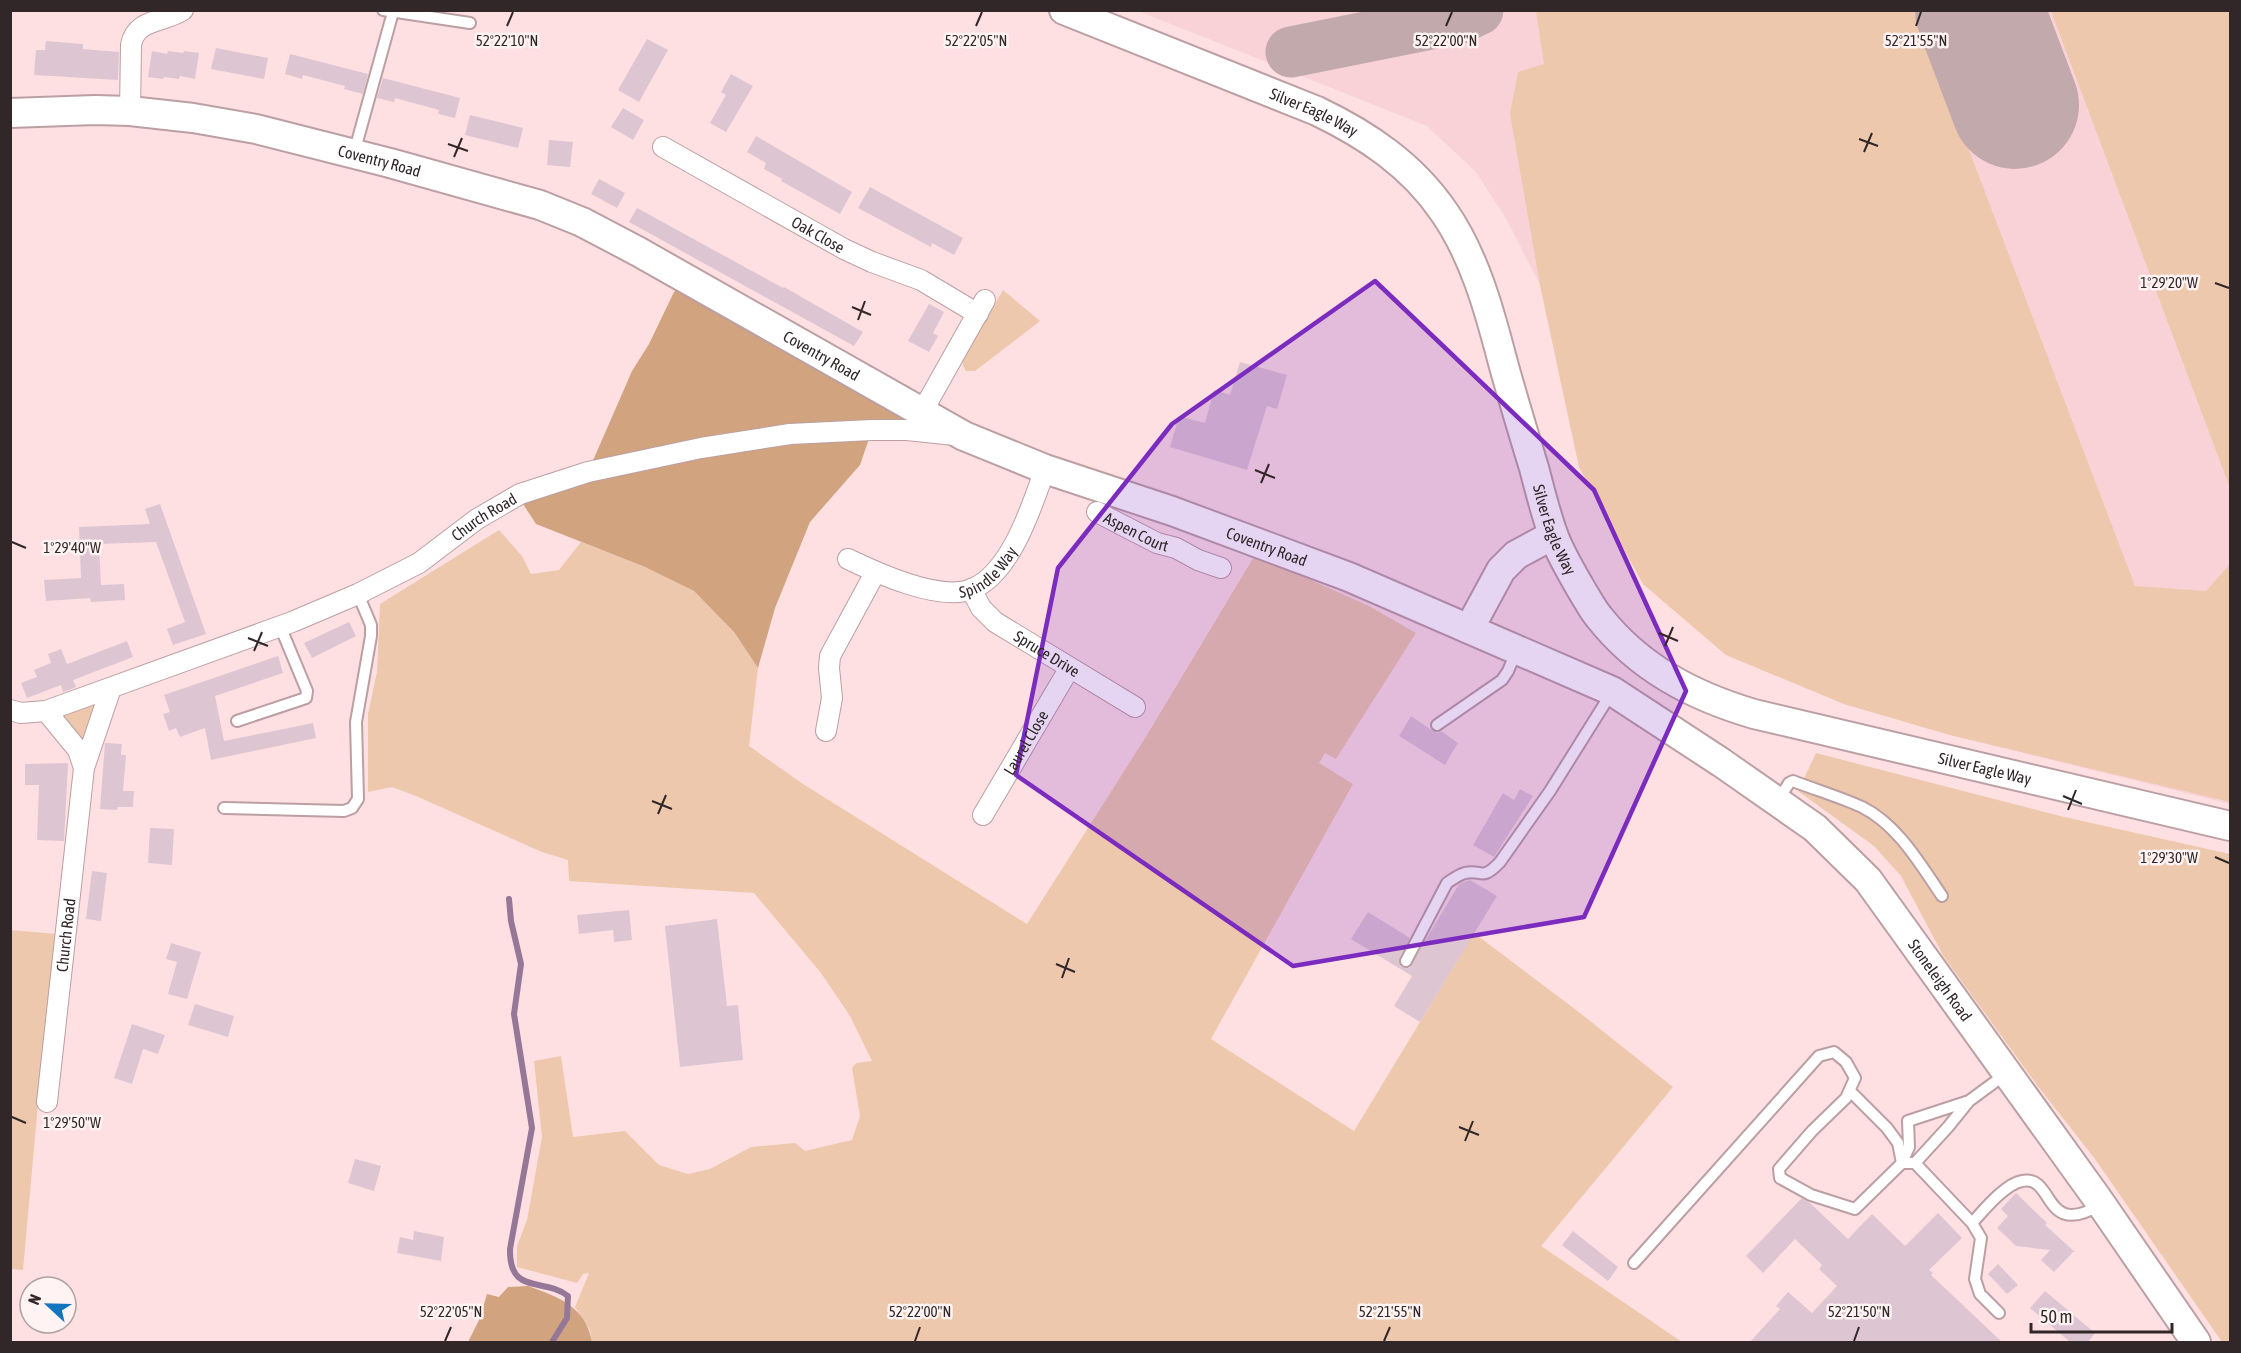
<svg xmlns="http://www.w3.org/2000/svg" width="2241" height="1353" viewBox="0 0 2241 1353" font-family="'Asap Condensed',sans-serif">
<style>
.built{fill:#f8d2d6}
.green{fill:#edc8ac}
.forest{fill:#d2a37f}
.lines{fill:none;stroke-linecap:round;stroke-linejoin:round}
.stream{stroke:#957797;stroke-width:6}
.taxiway{stroke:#c2aaac;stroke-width:51}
.runway{stroke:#c2aaac;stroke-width:128}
.building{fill:#dec5d2}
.lane-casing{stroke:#bb9fa2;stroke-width:14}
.street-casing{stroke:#bb9fa2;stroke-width:22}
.secondary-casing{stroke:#bb9fa2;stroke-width:32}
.lane{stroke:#fff;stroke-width:10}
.street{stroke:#fff;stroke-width:20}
.secondary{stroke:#fff;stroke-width:28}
.marked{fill:#7b2cbf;fill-opacity:0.2;stroke:#7b2cbf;stroke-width:4.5;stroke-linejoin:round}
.ticks{fill:none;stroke:#312628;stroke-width:2}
.labels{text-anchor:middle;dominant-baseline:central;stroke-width:5;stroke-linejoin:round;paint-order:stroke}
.street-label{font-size:16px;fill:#312628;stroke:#fff3f4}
.ticks-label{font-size:15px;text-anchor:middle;fill:#312628;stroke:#fff3f4;stroke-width:5;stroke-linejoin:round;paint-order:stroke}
</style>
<rect width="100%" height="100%" fill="#fee0e3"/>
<path class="built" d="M1138,11H2230V804L1950,735L1844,704L1726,655L1643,584L1579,467L1540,285L1507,220L1476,172L1427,126Z"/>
<path class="green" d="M1536,11H1916L2135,586L2206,591L2230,564V802L1950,735L1844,704L1726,655L1643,584L1579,467L1540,285L1510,114L1518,72L1544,64Z
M2051,11H2230V488Z
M1003,290L1040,321L975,371H966L963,366V360Z
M499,530L522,556L531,574L559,570L581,542L645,567L694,591L734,632L758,668L749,746L803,784L1027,924L1147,735L1255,555L1369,606L1416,633L1336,759L1325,753L1319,763L1353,784L1211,1039L1354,1131L1474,933L1580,1013L1673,1087L1541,1246L1682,1342H592L590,1330L575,1307L589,1273L583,1274L577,1283L517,1267V1246L527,1220L542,1137L534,1061L561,1056L573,1137L625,1131L659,1165L688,1174L710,1169L751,1147L795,1143L805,1151L852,1140L860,1116L852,1068L856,1063L872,1061L850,1016L821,973L754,893L569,881L568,860L542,852L416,796L392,787L368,792V714L377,672L380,604Z
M95,703L97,705L86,741H78L61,714Z
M1816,753L2060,816L2230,854V1342H2222L2095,1159L2040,1089L1944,957L1901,876L1874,846L1798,791Z
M10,930L57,934L43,1049L23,1270L10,1269Z"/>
<path class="forest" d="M684,276L964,436L872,430L860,465L810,522L775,608L758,668L734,632L694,591L645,567L536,524L523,504L520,494L588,472L632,371L649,344L673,294Z
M528,1286C559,1297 586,1307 592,1342H468L480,1318L487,1294L499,1297L508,1287Z"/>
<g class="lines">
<path class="stream" d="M509,899L511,921L521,964L514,1014L532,1128L510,1249C509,1296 544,1277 568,1296L567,1318L552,1342"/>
<path class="taxiway" d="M1291,52L1461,18L1478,10"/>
<path class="runway" d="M1979,10L2015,105"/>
</g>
<path class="building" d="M647,39L668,50L639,102L618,90Z
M46,41L83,44V49L119,52L118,80L34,75L36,50H45Z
M216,48L268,58L264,79L211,69Z
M152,51L167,54L168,51L183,53L184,51L199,53L195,79L180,76L179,79L164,77L163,79L148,77Z
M290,54L368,74L363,94L344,89L345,86L303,75L302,79L285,74Z
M731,74L753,86L726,132L710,123L726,95L721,92Z
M383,78L460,98L455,118L438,114L439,110L395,98L394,102L377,98Z
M623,108L644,120L633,140L611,127Z
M470,115L523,128L518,148L465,135Z
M756,136L852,192L840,214L781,181L782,179L764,169L766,163L747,152Z
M549,140L573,142L570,167L547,165Z
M599,179L625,193L617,208L591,194Z
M870,187L963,238L954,255L932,243L931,247L858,208Z
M637,208L783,288L784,287L863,332L854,346L629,222Z
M929,304L944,312L933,333L938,336L929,352L908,341Z
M1240,362L1287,375L1277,409L1267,406L1247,470L1170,447L1179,416L1205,423L1214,390L1230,395Z
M160,504L206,634L173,645L167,629L185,622L156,542L99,544L101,585L124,584L125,600L91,602L90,598L46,601L44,580L81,578L79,527L150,524L145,509Z
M349,622L356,636L312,658L304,643Z
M127,641L133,657L73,680L76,687L63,692L61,685L27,698L21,683L37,677L34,670L51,663L48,654L61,649L67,664Z
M278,656L283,673L215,696L224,741L313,723L316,738L211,760L205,728L180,737L176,728L169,731L163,714L170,712L164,695Z
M1411,716L1433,731L1438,733L1441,731L1458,743L1445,765L1399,736Z
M105,743L122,744L121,755H126L123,791H134L133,807H118L117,810L100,809Z
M68,763L64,841L37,840L39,785H25V764Z
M1520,789L1533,796L1494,857L1473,845L1503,793L1514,800Z
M150,828L174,829L172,865L148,863Z
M92,871L107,873L101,921L86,919Z
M1470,880L1497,896L1420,1022L1394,1006L1412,976L1351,939L1368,912L1410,938L1399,961L1402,967L1409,968L1459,884Z
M629,910L632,940L614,942L613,930L579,934L577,915Z
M717,919L727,1006L738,1005L743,1060L680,1067L665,926Z
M171,943L201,952L187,999L168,994L177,962L166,959Z
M195,1004L234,1016L228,1037L188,1025Z
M132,1024L165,1035L158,1054L143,1049L132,1084L114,1078Z
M355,1159L381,1166L374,1191L348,1183Z
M2016,1193L2047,1223L2045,1225L2075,1252H2073L2054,1272L2041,1260L2050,1250L2016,1246L1997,1228L2008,1216L2001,1209Z
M1802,1198L1810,1203L1848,1239L1872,1214L1905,1246L1938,1213L1962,1238L1929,1270L1933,1273L1931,1275L2002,1342H1750L1780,1309L1776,1306L1788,1292L1812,1313L1837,1286L1819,1269L1822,1265L1795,1239L1763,1273L1746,1256Z
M414,1231L444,1237L441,1261L397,1253L400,1237L413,1240Z
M1573,1231L1618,1267L1608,1281L1562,1245Z
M1998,1264L2018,1285L2007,1294L1988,1274Z
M2045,1291L2095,1333L2088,1342H2070L2030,1308Z"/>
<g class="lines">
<defs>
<path id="lane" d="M383,10L470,23
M354,153L393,12
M237,721L306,698L307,691L280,626
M1437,725L1502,680L1508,671L1517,650
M1778,801L1789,783L1793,781C1816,790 1840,797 1862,807C1898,825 1920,864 1942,896
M224,808L344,811L352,808L358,799L356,722L371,636V625L358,594
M1406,961L1447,883C1453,879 1458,875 1465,873C1483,869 1481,882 1500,862L1550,791L1612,692
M1850,1091L1887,1128L1898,1143L1902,1163
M1969,1101L1948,1127L1915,1163L1972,1223L1981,1238L1975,1279L1980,1294L1999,1313
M1902,1163L1909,1147L1908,1121L1969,1101L2007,1073
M1972,1223C1984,1210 2005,1184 2022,1181C2055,1174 2042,1239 2100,1205
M1634,1263L1819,1056L1834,1052L1846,1062L1855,1078L1846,1098L1812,1131L1779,1169L1780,1178L1811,1195L1855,1209L1902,1163H1915"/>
<g id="street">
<path d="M130,111L131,45C136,18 164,23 183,10"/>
<path id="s1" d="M663,147L844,249L872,262L921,280L978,314"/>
<path d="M922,412L985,300"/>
<path id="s2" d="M1097,512L1157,543L1176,548L1198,560L1221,568"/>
<path id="s3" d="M848,559C877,573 940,602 972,589C1011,573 1032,506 1045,469"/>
<path id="s4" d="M971,589L981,608L995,622L1135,707"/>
<path id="s5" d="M10,710L21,713L46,711L292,622L358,594L419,563L477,519L520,494L588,472L701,448L790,434L872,430H907L955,435"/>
<path d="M46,711L78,750L84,768"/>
<path d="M826,731L832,698L829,668L830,656L875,573"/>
<path id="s6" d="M983,815L1069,669"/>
<path id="s7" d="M47,1102L84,768L111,688"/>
</g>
<g id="secondary">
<path id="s8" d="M1064,10L1317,111C1367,135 1412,165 1444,212C1474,255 1489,309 1502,359C1512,396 1523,432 1534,468C1540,490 1545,512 1553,534C1560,554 1573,575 1584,594C1589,602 1593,610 1599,617C1639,668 1693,696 1754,714L2230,826"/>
<path id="s9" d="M10,113L95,110L130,111L193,118L256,129L390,163L540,205L582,222L639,252L964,436L1045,469L1172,511L1349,577L1612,691L1722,763L1815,828L1868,880L2097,1198L2196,1342"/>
<path d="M1469,629L1501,570L1516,555L1553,535"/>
</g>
</defs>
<use href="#lane" class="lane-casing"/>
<use href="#street" class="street-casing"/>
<use href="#secondary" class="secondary-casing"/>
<use href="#lane" class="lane"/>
<use href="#street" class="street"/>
<use href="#secondary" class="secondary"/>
</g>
<path class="marked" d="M1375,281L1594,490L1686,691L1584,917L1293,966L1016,775L1058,568L1172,424Z"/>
<path class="ticks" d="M507,26L513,12M976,26L982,12M1446,26L1452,12M1916,26L1921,12M1859,139L1878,146M448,144L468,151M1864,152L1872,133M454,157L462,138M2215,283L2229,288M852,307L871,315M858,320L865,301M1255,470L1275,478M1261,483L1269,464M12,542L26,548M1659,633L1678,641M248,638L268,646M1665,646L1673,627M254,651L262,632M2063,796L2082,804M652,801L672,809M2068,810L2076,790M658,814L666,795M2215,857L2229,863M1056,964L1075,972M1062,978L1069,958M12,1117L26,1123M1459,1127L1479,1135M1465,1141L1473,1121M445,1341L451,1327M915,1341L920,1327M1384,1341L1390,1327M1854,1341L1859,1327"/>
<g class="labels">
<g class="street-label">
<text stroke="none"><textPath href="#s8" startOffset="270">Silver Eagle Way</textPath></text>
<text stroke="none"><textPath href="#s9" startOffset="375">Coventry Road</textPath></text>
<text stroke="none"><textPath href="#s1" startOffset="178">Oak Close</textPath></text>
<text stroke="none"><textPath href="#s9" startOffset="861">Coventry Road</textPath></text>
<text stroke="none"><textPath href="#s5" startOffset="518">Church Road</textPath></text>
<text stroke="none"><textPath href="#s8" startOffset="774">Silver Eagle Way</textPath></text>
<text stroke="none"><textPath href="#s2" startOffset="44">Aspen Court</textPath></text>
<text stroke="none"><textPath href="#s9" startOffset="1347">Coventry Road</textPath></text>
<text stroke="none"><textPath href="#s3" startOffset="153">Spindle Way</textPath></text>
<text stroke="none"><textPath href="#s4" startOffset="102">Spruce Drive</textPath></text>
<text stroke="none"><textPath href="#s6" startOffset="84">Laurel Close</textPath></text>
<text stroke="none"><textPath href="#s8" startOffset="1296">Silver Eagle Way</textPath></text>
<text stroke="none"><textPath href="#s7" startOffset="168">Church Road</textPath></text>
<text stroke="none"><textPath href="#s9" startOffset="2164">Stoneleigh Road</textPath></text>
</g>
</g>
<g class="ticks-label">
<text x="1916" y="46">52°21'55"N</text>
<text x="507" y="46">52°22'10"N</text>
<text x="976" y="46">52°22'05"N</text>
<text x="1446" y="46">52°22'00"N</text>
<text x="2169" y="288">1°29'20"W</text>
<text x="72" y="553">1°29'40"W</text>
<text x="2169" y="863">1°29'30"W</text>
<text x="72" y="1128">1°29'50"W</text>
<text x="451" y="1317">52°22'05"N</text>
<text x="920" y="1317">52°22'00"N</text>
<text x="1390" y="1317">52°21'55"N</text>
<text x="1859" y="1317">52°21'50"N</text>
</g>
<rect width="2241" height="1353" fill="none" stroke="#312628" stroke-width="24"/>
<g transform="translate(48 1305) rotate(292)"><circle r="28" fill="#fff3f4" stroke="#ada1a2" stroke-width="1.5"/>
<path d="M0-4.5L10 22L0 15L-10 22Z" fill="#1374c0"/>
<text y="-9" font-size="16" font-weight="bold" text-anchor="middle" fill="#312628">N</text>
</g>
<path d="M2031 1323v9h141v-9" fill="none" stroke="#312628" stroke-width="3"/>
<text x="2040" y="1323" font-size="18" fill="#312628" stroke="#fff3f4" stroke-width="4.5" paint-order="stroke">50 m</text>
</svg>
